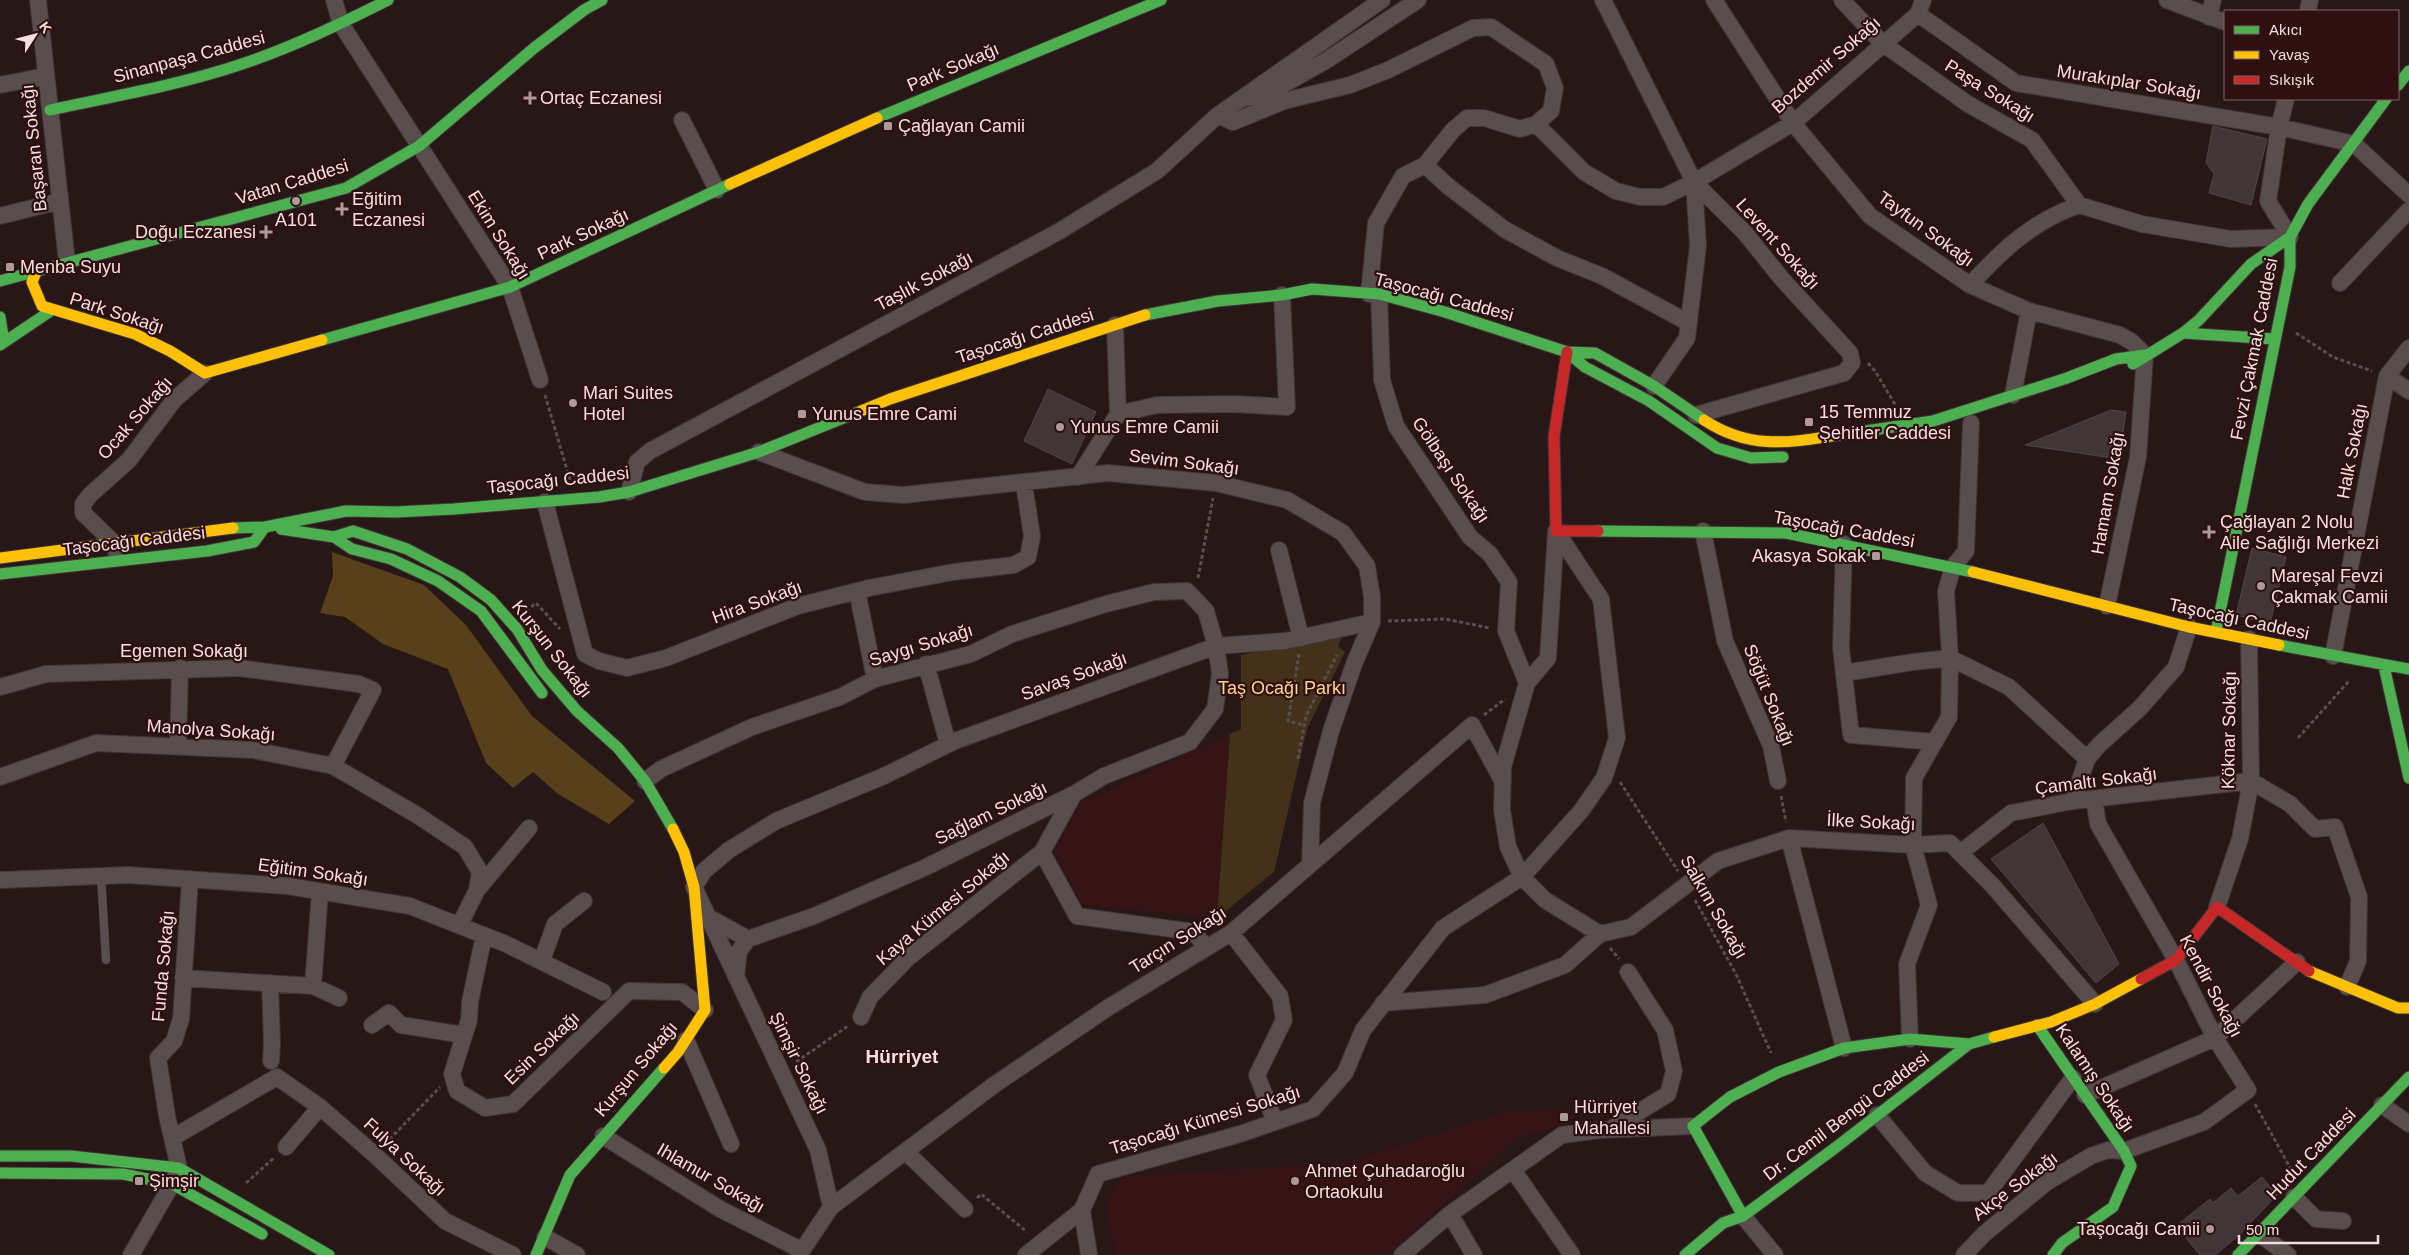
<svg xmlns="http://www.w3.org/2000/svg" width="2409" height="1255" viewBox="0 0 2409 1255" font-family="Arial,sans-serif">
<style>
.built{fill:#361415}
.green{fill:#433219}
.forest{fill:#57401a}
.building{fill:#423538;stroke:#524447}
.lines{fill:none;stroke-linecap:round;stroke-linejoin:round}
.lane-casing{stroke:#413434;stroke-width:9}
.street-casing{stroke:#413434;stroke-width:18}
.fast-casing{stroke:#413434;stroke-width:13}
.slow-casing{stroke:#413434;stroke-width:13}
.jam-casing{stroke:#413434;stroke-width:13}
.path{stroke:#594d4d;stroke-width:3;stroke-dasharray:4 2.5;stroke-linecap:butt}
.lane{stroke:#594d4d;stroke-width:8}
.street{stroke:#594d4d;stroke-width:16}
.fast{stroke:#4caf50;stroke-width:11}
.slow{stroke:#ffc107;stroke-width:11}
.jam{stroke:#c62828;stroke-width:11}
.poi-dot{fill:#ae9a99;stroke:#2e1011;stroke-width:2}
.labels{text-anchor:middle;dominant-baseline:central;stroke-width:4.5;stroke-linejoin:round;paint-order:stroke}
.street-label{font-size:18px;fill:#f6e0df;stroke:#2e1011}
.poi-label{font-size:18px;fill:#f6e0df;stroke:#2e1011;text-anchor:start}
.park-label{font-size:18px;fill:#ffd48f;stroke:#2e1011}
.neighbourhood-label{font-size:19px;font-weight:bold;fill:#f6e0df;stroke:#2e1011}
</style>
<rect width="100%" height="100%" fill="#271717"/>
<path class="built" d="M1230,734L1217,918L1082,905L1055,853L1079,804Z
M1562,1109L1560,1125L1515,1139L1389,1255H1116L1107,1209L1114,1186L1126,1176L1345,1163L1505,1112Z"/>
<path class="green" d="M1344,632L1338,646L1345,652L1307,729L1274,872L1217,918L1230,734L1241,729V655Z"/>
<path class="forest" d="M332,552L424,585L466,625L532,716L635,801L609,824L558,794L533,772L513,788L486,763L448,669L383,644L345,617L320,613L333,576Z"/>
<path class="building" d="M2213,126L2267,139L2251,205L2209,193L2214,174L2206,163Z
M1048,389L1096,412L1072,464L1024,441Z
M2111,410L2126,412L2119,459L2025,445Z
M2252,548L2286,557L2270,624L2236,615Z
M2043,823L2119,964L2096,983L1991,859Z
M2262,1177L2277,1195L2237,1237L2215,1255H2200L2176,1226L2210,1199L2213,1203L2231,1188L2238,1196Z"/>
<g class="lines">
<defs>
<path id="lane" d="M101,875L106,960"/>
<path id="street" d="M38,0L67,262
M334,0L341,24L510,287L540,380
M1603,0L1694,182L1745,233L1782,279L1850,353L1852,363L1844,373L1696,415
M1714,0L1793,123L1870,216L1970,285L2029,311L2120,335L2132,342L2145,355L2138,457L2107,606
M1842,0L1882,43L1968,104L2032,140L2079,205L2142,224L2231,239L2290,237L2268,201L2279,127L2286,99
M2167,0L2225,22
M2308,11L2310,0
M1918,14L2016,83L2279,127L2354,144L2409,195
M2209,17L2213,0
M0,85L46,76
M1244,98L1265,95L1327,60L1418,0
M1218,115L1233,122L1284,101L1350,85L1388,70L1473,28L1491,27L1546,64L1555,88L1551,111L1536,124L1520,129L1484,118H1467L1453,130L1425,165L1403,176L1376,223L1369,294
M682,120L717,190
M1536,124L1584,172L1616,191L1640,197H1663L1694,182L1793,123L1918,14L1923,0
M1425,165L1449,187L1504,229L1557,258L1602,276L1689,323
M0,216L60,201
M2340,283L2409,210
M1970,285C2002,250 2033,221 2079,205
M1379,294L1382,380L1396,426L1470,537L1490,554L1509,582L1506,631L1527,683
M1115,325L1118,414
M2387,376L2409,391
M1654,386L1687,338L1698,246L1694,182
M2013,395L2029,311
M1118,414L1157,405L1235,404L1287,407L1282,295
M759,452L865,492L903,495L1108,473L1216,483L1287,500L1343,533L1367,566L1372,597V622L1354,664L1331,731L1312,803L1310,864
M1078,477L1118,414
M629,492L637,462L650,451L1058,232L1157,171L1218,115L1382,0
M545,502L585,654L599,661L627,668L666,658L798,606L869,588L953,572L1014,565L1028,557L1032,536L1024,484
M1556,531L1548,658L1527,683L1503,767L1502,810L1508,847L1522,877L1545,900L1600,934
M1703,531L1725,641L1771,746L1778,781
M1844,544L1841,648L1851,735L1935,742
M1279,550L1301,638
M116,552L115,544L83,513V504L90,495L129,460L174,400L205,373
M857,591L875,679
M2333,656L2387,376L2409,348
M926,664L948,744
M1844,673L1913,662L1950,658L2009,687L2087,759
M0,687L46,674L239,668L359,684L373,690L333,766
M178,746L180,668
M0,777L96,743L253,750L333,766L417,815L465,847L480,872L477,890L460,924
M645,781L661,769L752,727L840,697L875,679L971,654L1012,634L1106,604L1154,592L1187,591L1206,611L1216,646L1220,674L1215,709L1190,742L1104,776L1074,794L924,868L814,916L748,939L739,951L736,977
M2251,781L2290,804L2315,829L2335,827L2359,897L2358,961L2347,987
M1074,794L1042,852L1077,916L1194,932L1206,948
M2073,801L2087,759L2099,745L2140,708L2176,667L2189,627
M1789,838L1844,1048
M1960,853L2011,813L2073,801L2251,781
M0,880L128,875L287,886L410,906L506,944L603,992
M477,890L529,828
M320,892L313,986L339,998
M2217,907L2240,839L2251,781L2249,639
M708,917L748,939
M1231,933L1280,996L1284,1020L1257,1075L1275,1122
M484,935L470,1002L469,1020L452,1074L457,1091L485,1108L513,1104L629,991L682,992L705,1010
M542,960L555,924L584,901
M183,978L313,986
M270,983L272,1043L271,1061
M1383,1003L1485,995L1565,965L1600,934L1631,927L1718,861L1789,838L1913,845L1950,843L1993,886L2095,1004
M861,1017L870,997L908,958L1042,852
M372,1025L389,1013L401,1025L464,1035
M1910,1039L1907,964L1929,905L1913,845L1914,778L1949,717L1950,658L1946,591L1953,567L1966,551L1971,423
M686,1040L731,1144
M2085,1095L2215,1038L2297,962
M2382,1105L2409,1124
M1877,1115L1925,1173L1958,1193H1988L2073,1078
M1611,1129L1668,1094L1674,1071L1665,1030L1628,972
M603,1136L720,1209L801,1250
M172,1138L277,1077L320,1107L375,1155L445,1221L513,1255
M286,1147L320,1107
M906,1152L965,1209
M1513,1170L1572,1255
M2294,1197L2316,1219L2343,1221
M831,1207L818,1150L694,887L704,871L729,850L776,821L884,776L955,741L1216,646L1285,641L1372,622
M1082,1210L1089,1255
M1450,1214L1474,1255
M1743,1216L1775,1255
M2258,1233L2288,1255
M545,1237L577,1255
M131,1255L172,1184L179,1168L167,1116L158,1058L174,1041L181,1019L190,879
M799,1255L831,1207L994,1085L1109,1007L1231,933L1472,725L1503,782
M1026,1255L1082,1210L1098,1174L1240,1134L1313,1109L1345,1073L1363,1030L1443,928L1522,877L1581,811L1604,778L1617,738L1601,599L1556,531
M1402,1255L1450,1214L1562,1135L1600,1130L1693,1126
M1964,1255L1984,1234L2047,1182L2091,1156L2108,1150L2124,1151L2204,1122L2248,1090L2215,1038L2176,960L2098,824L2094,799"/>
<path id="fast" d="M2398,85L2409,71
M50,110C114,96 180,85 242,64C293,47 340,24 388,0
M877,118L1161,0
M0,281L346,188L419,146L534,48L584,10L602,0
M1145,315L1218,301L1282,295L1312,289L1379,294L1445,312L1567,352L1595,353L1654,386L1704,420
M0,317L4,342
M2183,333L2275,339
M322,340L510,287L730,184
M0,345L52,310
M1567,352L1585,367L1649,401L1717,448L1751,458L1783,457
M2133,364L2183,333L2199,320L2251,264L2290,237
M1852,433L1933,421L2067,378L2116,359L2145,355
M233,528L265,527L346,511L396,512L454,509L599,497L629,492L759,452L861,411
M281,529L334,537L353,531L407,549L460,577L491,600L517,629L542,670L577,711L618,748L645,781L673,829
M1598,531L1786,533L1973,572
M334,537L352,549L391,559L438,581L481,611L542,693
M0,574L207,551L254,542L265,527
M2216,632L2290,267V237L2308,204L2386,99
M2279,645L2409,669
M2384,666L2409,778
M2037,1025L2124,1151L2131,1166L2113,1207L2062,1243L2053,1255
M0,1156H71L179,1168L329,1255
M0,1173L123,1174L172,1184L262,1234
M1743,1216L1693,1126L1730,1097L1779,1072L1844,1048L1910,1039L1969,1044L1994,1037
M536,1255L570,1175L664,1068
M1685,1255L1723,1223L1743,1216L1835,1148L1969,1044
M2238,1255L2409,1077"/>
<path id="slow" d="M730,184L877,118
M37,270L32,282L42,306L135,334L170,351L205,373L322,340
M861,411L890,399L1145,315
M1704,420C1754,453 1796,441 1852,433
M0,558L233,528
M1973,572L2189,627L2279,645
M2309,971L2398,1008H2409
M1994,1037L2051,1022L2095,1004L2141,979
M664,1068L678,1052L705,1010L694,887L684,852L673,829"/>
<path id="jam" d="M1567,352L1554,436L1556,531H1598
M2141,979L2176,960L2217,907L2309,971"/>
</defs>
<use href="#lane" class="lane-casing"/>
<use href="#street" class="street-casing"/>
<use href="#fast" class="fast-casing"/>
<use href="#slow" class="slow-casing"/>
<use href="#jam" class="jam-casing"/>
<path class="path" d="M2296,333L2333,357L2372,371
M1868,363L1875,371L1896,406
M545,395L570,480
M1198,578L1213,498
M526,611L536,603L560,629
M1388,621L1445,619L1490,628
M1299,654L1288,721L1304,725
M1484,715L1505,699
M2298,738L2350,680
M1298,759L1306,716L1337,655
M1620,782L1678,871
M1781,796L1786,822
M1695,900L1736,974L1771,1053
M1610,948L1619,959
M796,1062L848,1026
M2255,1104L2292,1171
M385,1144L440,1087
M246,1183L275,1157
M977,1198L981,1194L1027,1232"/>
<use href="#lane" class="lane"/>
<use href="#street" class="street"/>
<use href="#fast" class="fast"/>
<use href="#slow" class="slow"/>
<use href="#jam" class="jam"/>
</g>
<g class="poi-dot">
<path d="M527.5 90.5h5v5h5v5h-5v5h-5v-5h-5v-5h5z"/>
<rect x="883" y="121" width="10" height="10" rx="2.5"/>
<circle cx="296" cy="201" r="5"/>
<path d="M339.5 201.5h5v5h5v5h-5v5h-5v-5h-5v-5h5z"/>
<path d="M263.5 224.5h5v5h5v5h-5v5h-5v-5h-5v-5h5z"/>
<rect x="5" y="262" width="10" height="10" rx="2.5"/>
<circle cx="573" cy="403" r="5"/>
<rect x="797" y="409" width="10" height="10" rx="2.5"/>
<rect x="1804" y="417" width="10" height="10" rx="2.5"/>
<circle cx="1060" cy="427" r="5"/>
<path d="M2206.5 524.5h5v5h5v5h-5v5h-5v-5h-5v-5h5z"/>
<rect x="1871" y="551" width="10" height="10" rx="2.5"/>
<circle cx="2261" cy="586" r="5"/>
<rect x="1559" y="1112" width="10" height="10" rx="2.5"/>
<rect x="134" y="1176" width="10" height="10" rx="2.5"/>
<circle cx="1295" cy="1181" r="5"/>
<circle cx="2210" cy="1229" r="5"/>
</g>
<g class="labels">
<g class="street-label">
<text transform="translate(189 57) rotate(-15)">Sinanpaşa Caddesi</text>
<text transform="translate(1826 65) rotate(-41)">Bozdemir Sokağı</text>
<text transform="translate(953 67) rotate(-23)">Park Sokağı</text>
<text transform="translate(2129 82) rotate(9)">Murakıplar Sokağı</text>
<text transform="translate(1990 91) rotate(32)">Paşa Sokağı</text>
<text transform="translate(34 148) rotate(-96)">Başaran Sokağı</text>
<text transform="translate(292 182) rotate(-17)">Vatan Caddesi</text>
<text transform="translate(1926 229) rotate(36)">Tayfun Sokağı</text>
<text transform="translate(583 234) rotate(-25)">Park Sokağı</text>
<text transform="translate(499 235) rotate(58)">Ekim Sokağı</text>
<text transform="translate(1778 244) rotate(48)">Levent Sokağı</text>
<text transform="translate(924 281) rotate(-28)">Taşlık Sokağı</text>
<text transform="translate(1444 297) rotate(15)">Taşocağı Caddesi</text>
<text transform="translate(117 313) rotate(18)">Park Sokağı</text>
<text transform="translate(1025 336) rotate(-18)">Taşocağı Caddesi</text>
<text transform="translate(2254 349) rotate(-79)">Fevzi Çakmak Caddesi</text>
<text transform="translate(135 418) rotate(-49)">Ocak Sokağı</text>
<text transform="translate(2352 451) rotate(-79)">Halk Sokağı</text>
<text transform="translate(1184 462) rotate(7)">Sevim Sokağı</text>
<text transform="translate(1451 470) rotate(56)">Gölbaşı Sokağı</text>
<text transform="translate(558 480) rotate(-6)">Taşocağı Caddesi</text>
<text transform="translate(2108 493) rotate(-80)">Hamam Sokağı</text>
<text transform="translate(1844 529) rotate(10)">Taşocağı Caddesi</text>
<text transform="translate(134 541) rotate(-7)">Taşocağı Caddesi</text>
<text transform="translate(757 602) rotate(-20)">Hira Sokağı</text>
<text transform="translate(2239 619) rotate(12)">Taşocağı Caddesi</text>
<text transform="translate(921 645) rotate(-17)">Saygı Sokağı</text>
<text transform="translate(552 649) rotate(52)">Kurşun Sokağı</text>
<text x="184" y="651">Egemen Sokağı</text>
<text transform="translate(1074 676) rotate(-20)">Savaş Sokağı</text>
<text transform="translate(1769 695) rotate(68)">Söğüt Sokağı</text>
<text transform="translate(211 730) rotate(4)">Manolya Sokağı</text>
<text transform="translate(2229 730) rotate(-89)">Köknar Sokağı</text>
<text transform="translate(2096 781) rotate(-7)">Çamaltı Sokağı</text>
<text transform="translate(991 813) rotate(-26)">Sağlam Sokağı</text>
<text transform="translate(1871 822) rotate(3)">İlke Sokağı</text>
<text transform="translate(313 872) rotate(8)">Eğitim Sokağı</text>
<text transform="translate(1714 907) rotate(60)">Salkım Sokağı</text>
<text transform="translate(943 908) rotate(-40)">Kaya Kümesi Sokağı</text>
<text transform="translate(1178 940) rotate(-32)">Tarçın Sokağı</text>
<text transform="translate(163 966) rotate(-85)">Funda Sokağı</text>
<text transform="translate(2211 986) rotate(62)">Kendir Sokağı</text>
<text transform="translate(542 1048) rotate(-44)">Esin Sokağı</text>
<text transform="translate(799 1063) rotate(64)">Şimşir Sokağı</text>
<text transform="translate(636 1069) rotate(-50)">Kurşun Sokağı</text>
<text transform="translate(2095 1078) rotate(56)">Kalamış Sokağı</text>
<text transform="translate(1846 1116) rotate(-37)">Dr. Cemil Bengü Caddesi</text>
<text transform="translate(1205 1120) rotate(-17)">Taşocağı Kümesi Sokağı</text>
<text transform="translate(2311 1154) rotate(-46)">Hudut Caddesi</text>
<text transform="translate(405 1157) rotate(43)">Fulya Sokağı</text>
<text transform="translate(711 1178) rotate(30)">Ihlamur Sokağı</text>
<text transform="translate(2015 1186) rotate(-37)">Akçe Sokağı</text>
</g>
<g class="poi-label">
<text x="540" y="98">Ortaç Eczanesi</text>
<text x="898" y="126">Çağlayan Camii</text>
<text x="352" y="199">Eğitim<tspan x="352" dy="21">Eczanesi</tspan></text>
<text x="296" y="220" text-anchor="middle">A101</text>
<text x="256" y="232" text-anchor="end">Doğu Eczanesi</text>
<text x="20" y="267">Menba Suyu</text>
<text x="583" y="393">Mari Suites<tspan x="583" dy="21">Hotel</tspan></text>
<text x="1819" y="412">15 Temmuz<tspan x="1819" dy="21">Şehitler Caddesi</tspan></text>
<text x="812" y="414">Yunus Emre Cami</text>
<text x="1070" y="427">Yunus Emre Camii</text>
<text x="2220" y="522">Çağlayan 2 Nolu<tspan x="2220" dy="21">Aile Sağlığı Merkezi</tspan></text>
<text x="1866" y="556" text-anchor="end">Akasya Sokak</text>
<text x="2271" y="576">Mareşal Fevzi<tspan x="2271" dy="21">Çakmak Camii</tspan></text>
<text x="1574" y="1107">Hürriyet<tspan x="1574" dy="21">Mahallesi</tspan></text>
<text x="1305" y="1171">Ahmet Çuhadaroğlu<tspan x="1305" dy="21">Ortaokulu</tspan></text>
<text x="149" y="1181">Şimşir</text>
<text x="2200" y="1229" text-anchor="end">Taşocağı Camii</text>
</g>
<g class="park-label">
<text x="1282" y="688">Taş Ocağı Parkı</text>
</g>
<g class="neighbourhood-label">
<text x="902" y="1056">Hürriyet</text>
</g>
</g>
<rect x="2224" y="10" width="175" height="90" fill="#2e1011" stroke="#7e6363"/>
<rect x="2234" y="26" width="25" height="8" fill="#4caf50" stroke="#7e6363"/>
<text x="2269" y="35" font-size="15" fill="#f6e0df">Akıcı</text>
<rect x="2234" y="51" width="25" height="8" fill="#ffc107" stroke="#7e6363"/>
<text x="2269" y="60" font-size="15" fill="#f6e0df">Yavaş</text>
<rect x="2234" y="76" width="25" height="8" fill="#c62828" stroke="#7e6363"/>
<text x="2269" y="85" font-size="15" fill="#f6e0df">Sıkışık</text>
<g transform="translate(35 35) rotate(54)" stroke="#2e1011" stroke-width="4" paint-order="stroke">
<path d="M0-4L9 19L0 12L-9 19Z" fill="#f6e0df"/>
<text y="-8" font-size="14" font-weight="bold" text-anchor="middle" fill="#f6e0df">K</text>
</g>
<path d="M2239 1235v8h139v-8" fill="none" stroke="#f6e0df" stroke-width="2.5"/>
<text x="2246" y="1235" font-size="15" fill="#f6e0df" stroke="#2e1011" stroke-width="4" paint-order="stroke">50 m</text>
</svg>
